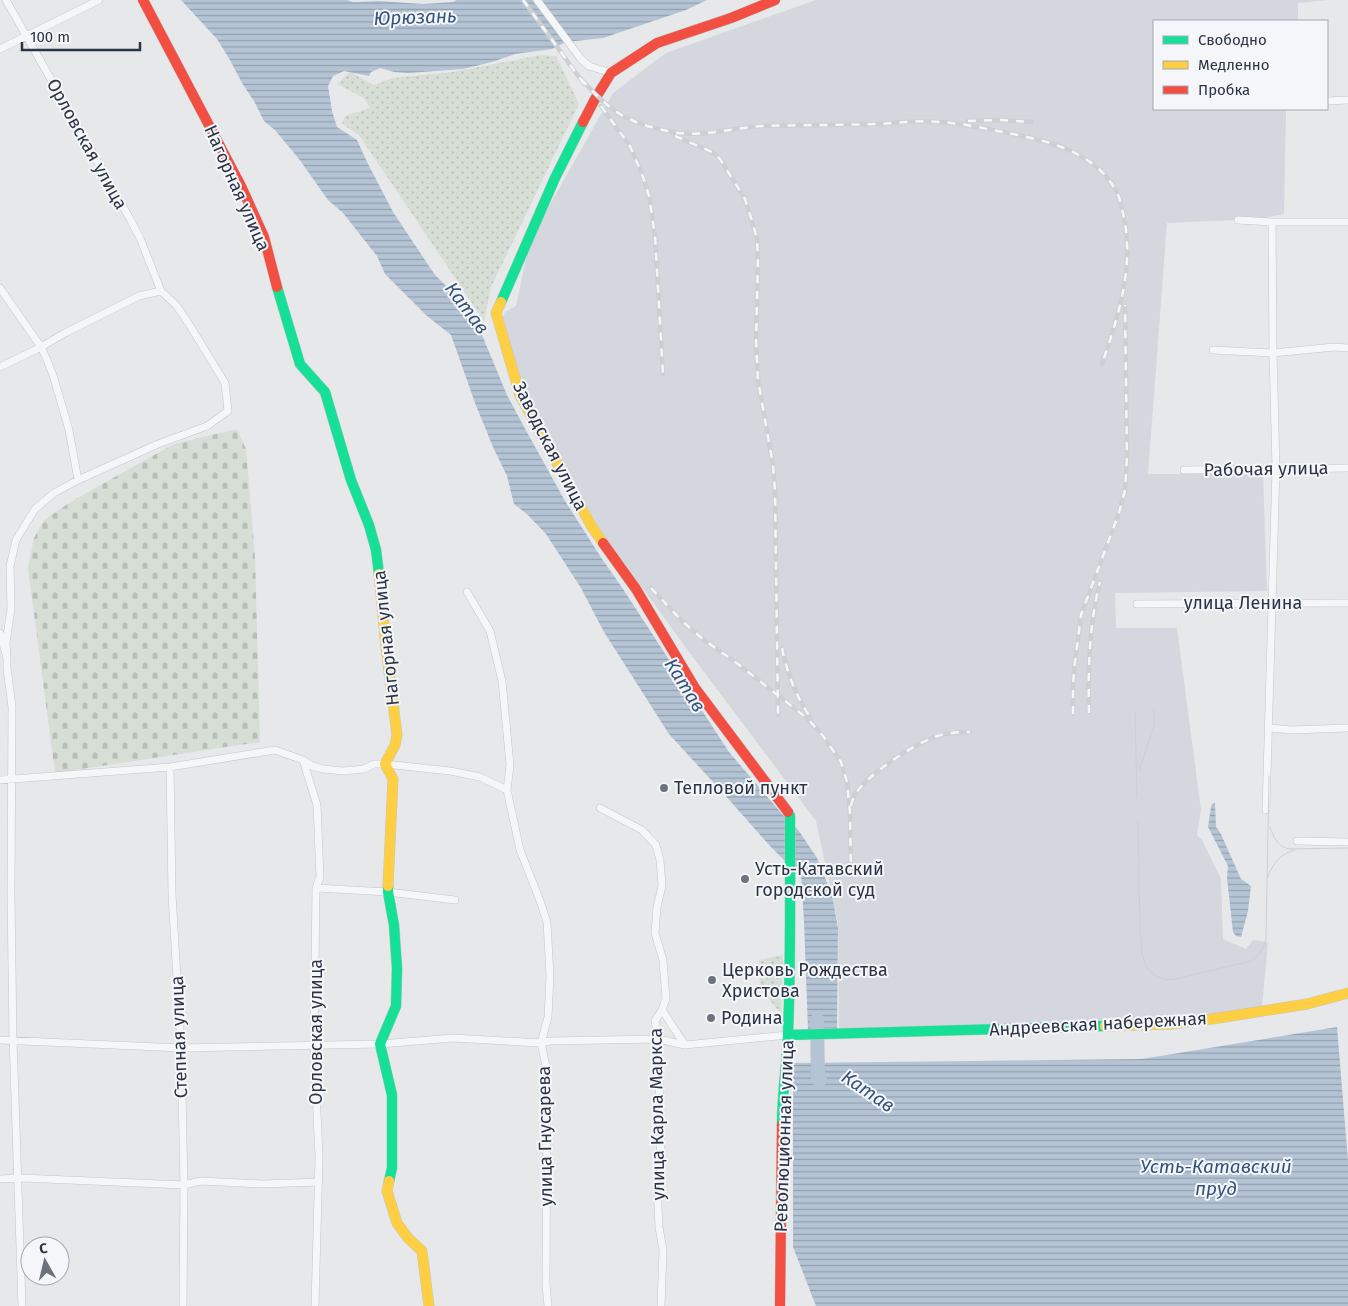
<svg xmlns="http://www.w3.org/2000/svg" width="1348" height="1306" viewBox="0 0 1348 1306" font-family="'Fira Sans',sans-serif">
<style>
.built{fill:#d4d7dd}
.grass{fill:url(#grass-dots)}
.cemetery{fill:url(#cemetery-stones)}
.water{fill:url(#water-rules)}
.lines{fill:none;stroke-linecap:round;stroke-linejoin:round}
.river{stroke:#b4c4d5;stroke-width:14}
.street-casing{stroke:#c4c6c8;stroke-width:8}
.fast-casing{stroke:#c4c6c8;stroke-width:11}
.slow-casing{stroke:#c4c6c8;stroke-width:11}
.jam-casing{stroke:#c4c6c8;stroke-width:11}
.street{stroke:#f5f6f7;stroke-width:7}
.fast{stroke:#16e098;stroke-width:10}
.slow{stroke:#ffcf43;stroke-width:10}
.jam{stroke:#f24e42;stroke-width:10}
.tram{stroke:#cecfd2;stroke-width:1}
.rail-casing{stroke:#cecfd2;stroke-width:4.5}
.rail{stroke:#f4f6f9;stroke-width:2.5;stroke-dasharray:8;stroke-linecap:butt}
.poi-dot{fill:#6c737f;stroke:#f4f6f9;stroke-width:2}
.labels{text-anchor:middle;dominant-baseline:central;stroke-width:4;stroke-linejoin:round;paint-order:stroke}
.street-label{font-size:18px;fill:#2b3445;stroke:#f4f6f9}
.poi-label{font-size:18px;fill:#2b3445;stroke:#f4f6f9;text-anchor:start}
.water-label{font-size:19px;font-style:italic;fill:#34527a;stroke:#f4f6f9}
</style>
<defs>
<pattern id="grass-dots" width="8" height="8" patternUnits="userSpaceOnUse" patternTransform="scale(1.25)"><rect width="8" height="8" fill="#d6ded6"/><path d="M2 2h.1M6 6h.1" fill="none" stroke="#b8bfb9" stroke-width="1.8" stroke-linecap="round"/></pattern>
<pattern id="cemetery-stones" width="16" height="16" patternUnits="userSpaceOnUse" patternTransform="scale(1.25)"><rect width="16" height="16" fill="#d6ded6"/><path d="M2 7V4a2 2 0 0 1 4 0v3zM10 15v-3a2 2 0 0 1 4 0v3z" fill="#b8bfb9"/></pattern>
<pattern id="water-rules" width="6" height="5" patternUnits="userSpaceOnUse" patternTransform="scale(1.25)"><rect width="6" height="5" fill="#b4c4d5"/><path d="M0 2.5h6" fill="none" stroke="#93a0af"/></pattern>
</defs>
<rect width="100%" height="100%" fill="#e6e8ea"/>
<path class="built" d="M816,0H1328L1298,3V21H1154V109H1285L1286,112L1284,214L1258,219L1167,223L1148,474H1263L1267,591L1115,593L1116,628H1177L1201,810L1197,835L1202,840L1221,879L1223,939L1246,949L1253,940L1268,942L1262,1007L1188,1021L839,1029L838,923L816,821L692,656L599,528L519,380L502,319L505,312L516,306L530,240L613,93L666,53Z"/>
<path class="grass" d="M541,55L556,56L579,104L491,287L484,321L359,135L342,124L345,116L370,108L364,98L337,84L350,72L374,85L393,78L453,72Z
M783,955L781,1014L760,988L759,960Z"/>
<path class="cemetery" d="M237,429L246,449L255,557L260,742L55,773L28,568L34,538L44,520L72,501L174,444Z"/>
<path class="water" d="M181,0H347L353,2L379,1L423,4L453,2L457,0H707L686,10L603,38L566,42L552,49L515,54L492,62L463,69L408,73L394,72L380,68L371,72L369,76L344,71L333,76L328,86L332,111L337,127L357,140L367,162L393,212L435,275L472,311L507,395L523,425L565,501L602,559L623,589L729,752L782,814L799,831L817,858L832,895L838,928L837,1030H808L804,922L801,874L782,858L770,846L724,794L669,734L604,632L581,588L546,534L528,515L514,504L507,476L493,447L475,403L451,335L427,316L385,274L377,256L343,213L328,200L299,159L275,130L264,121L254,101L242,83L230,60L217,39Z
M1215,803L1216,827L1220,832L1241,879L1251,886L1248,911L1241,937L1236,936L1233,932L1227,878L1228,866L1208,827L1211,807L1212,804Z
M1337,1027L1348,1161V1306H816L793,1247V1063L1142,1059Z"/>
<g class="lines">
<path class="river" d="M817,1020L818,1079L820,1080"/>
<defs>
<path id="street" d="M6,0L130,219L140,238L161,291
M537,0L581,59L589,66L611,73
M0,49L99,0
M1327,101L1348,100
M1238,220L1272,222H1348
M0,288L41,347L47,360L53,375L69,430L78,480
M1213,350L1273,353L1334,347L1348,348
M0,367L41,347L65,333L139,296L161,291L176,305L189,324L225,383L228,411L207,426L158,444L78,480L54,493L35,509L16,540L10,566L11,609L6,643L7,658
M1184,470L1348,468
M467,592L490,631L502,681L510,765L507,790L520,850L539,898L547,922L550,976L548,1017L541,1043L547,1071L546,1284L548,1306
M1137,604L1348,603
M0,633L7,658V668L12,707L11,895L13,1039L22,1306
M1269,728L1291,730L1348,728
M303,760L317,805L320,877L316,888L314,1045L319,1157L315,1306
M170,767L172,894L181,1048L184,1185L183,1306
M0,780L170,767L275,750L303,760L312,766L323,769L343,771L364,769L374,764H385L450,771L480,777L507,790
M600,808L642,830L656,845L660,860L662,886L657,907L655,933L663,960L666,999L662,1010L655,1021L658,1039L661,1143L657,1186L659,1227L663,1250L661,1306
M1266,810L1276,468L1273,353L1272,222
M1297,841L1348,842
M316,888L388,892L455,900
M662,1010L685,1045
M0,1040L181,1048L380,1044L453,1038L541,1043L550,1041L658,1039L685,1045L788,1035
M0,1179L22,1178L184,1185L201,1181L262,1184L319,1182"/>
<path id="fast" d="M277,287L300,364L325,392L351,480L369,525L376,550L379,574
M501,302L555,178L583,122
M388,886V892L394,925L397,968L396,1006L380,1044L392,1095V1168L389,1181
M788,1035L1105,1026
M782,1125C782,1094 787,1064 788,1033C791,961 790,888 790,816L788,812"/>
<path id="slow" d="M501,302L496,313L520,395L592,527L603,543
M379,574L386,647L397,735L395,745L385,764L393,779L388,886
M1105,1026L1171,1024L1206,1020L1307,1004L1348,993
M389,1181L387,1191L397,1223L408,1238L422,1251L429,1306"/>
<path id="jam" d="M143,0L241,186L264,237L277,287
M583,122L595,99L611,73L657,43L731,18L775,0
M603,543L636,589L695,688L788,812
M780,1306L782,1125"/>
</defs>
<use href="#street" class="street-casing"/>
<use href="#fast" class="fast-casing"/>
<use href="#slow" class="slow-casing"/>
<use href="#jam" class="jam-casing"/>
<use href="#street" class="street"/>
<use href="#fast" class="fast"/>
<use href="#slow" class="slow"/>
<use href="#jam" class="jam"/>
<path class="tram" d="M1135,711L1137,798
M1139,771L1154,724V709
M1138,822L1140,929L1142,954L1147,968L1156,976L1165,980L1176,979L1251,961C1260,954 1264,949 1266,938L1269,776
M1270,827C1274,838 1277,846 1289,849L1348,848
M1268,877C1273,863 1280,854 1295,850"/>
<defs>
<path id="rail" d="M523,0L584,84
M581,79C595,94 609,109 627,118C642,126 662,130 678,133C706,136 734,128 761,126C800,125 839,125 878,124C898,123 919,120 939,122C960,123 982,128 1003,132C1044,140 1094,150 1116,191C1120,197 1121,206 1123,213C1135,266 1119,314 1102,364
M601,106L630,146L643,177L649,196L655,236L663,374
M968,121L998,120L1032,122
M675,136L712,152L720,159L745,199L752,221L757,239L758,259L756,341L758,380L773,465L775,491L778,715
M651,588L682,621L704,640L738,664L808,719L823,736L841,762L847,782L850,813L851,876
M782,648C787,673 796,696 810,717
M1089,713C1088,668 1089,625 1100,582
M1073,714V684L1075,662L1081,615L1119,513L1125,490L1127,457L1125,305
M851,806C852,802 853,798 855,795C864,777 913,745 932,738C944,733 958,732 970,732"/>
</defs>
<use href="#rail" class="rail-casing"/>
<use href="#rail" class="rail"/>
</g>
<g class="poi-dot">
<circle cx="664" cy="788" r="5"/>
<circle cx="745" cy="879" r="5"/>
<circle cx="712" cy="980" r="5"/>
<circle cx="711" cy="1018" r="5"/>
</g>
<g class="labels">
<g class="street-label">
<text transform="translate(87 144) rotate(61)">Орловская улица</text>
<text transform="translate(237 188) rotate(66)">Нагорная улица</text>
<text transform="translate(550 446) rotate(63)">Заводская улица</text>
<text transform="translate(1266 469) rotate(-1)">Рабочая улица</text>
<text x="1243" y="603">улица Ленина</text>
<text transform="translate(386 638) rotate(-96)">Нагорная улица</text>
<text transform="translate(1098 1024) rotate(-3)">Андреевская набережная</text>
<text transform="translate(316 1032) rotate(-90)">Орловская улица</text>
<text transform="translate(179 1037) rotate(-92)">Степная улица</text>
<text transform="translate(657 1114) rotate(-91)">улица Карла Маркса</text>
<text transform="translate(545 1136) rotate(-91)">улица Гнусарева</text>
<text transform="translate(784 1136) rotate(-88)">Революционная улица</text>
</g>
<g class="poi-label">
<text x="674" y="788">Тепловой пункт</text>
<text x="755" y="869">Усть-Катавский<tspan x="755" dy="21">городской суд</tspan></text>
<text x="722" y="970">Церковь Рождества<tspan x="722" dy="21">Христова</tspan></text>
<text x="721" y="1018">Родина</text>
</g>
<g class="water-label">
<text transform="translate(415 17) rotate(-2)">Юрюзань</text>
<text transform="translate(467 308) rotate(53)">Катав</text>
<text transform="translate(685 685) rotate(58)">Катав</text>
<text transform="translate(868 1091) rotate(34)">Катав</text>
<text x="1216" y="1166">Усть-Катавский<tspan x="1216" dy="22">пруд</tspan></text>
</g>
</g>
<rect x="1153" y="20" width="175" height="90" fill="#f4f6f9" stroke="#a4a8b1"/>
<rect x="1163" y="36" width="25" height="8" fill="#16e098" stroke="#a4a8b1"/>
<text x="1198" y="45" font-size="15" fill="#2b3445">Свободно</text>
<rect x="1163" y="61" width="25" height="8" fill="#ffcf43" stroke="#a4a8b1"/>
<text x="1198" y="70" font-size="15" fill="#2b3445">Медленно</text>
<rect x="1163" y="86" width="25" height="8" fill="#f24e42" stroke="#a4a8b1"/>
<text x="1198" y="95" font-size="15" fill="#2b3445">Пробка</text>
<g transform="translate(45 1261) rotate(352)"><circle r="24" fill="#f4f6f9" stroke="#a4a8b1"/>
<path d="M0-4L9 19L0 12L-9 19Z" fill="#6c737f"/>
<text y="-8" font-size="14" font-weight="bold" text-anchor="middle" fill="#2b3445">С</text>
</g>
<path d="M22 42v8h118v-8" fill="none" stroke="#2b3445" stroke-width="2.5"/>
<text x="30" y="42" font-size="15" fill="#2b3445" stroke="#f4f6f9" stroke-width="4" paint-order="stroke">100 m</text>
</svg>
